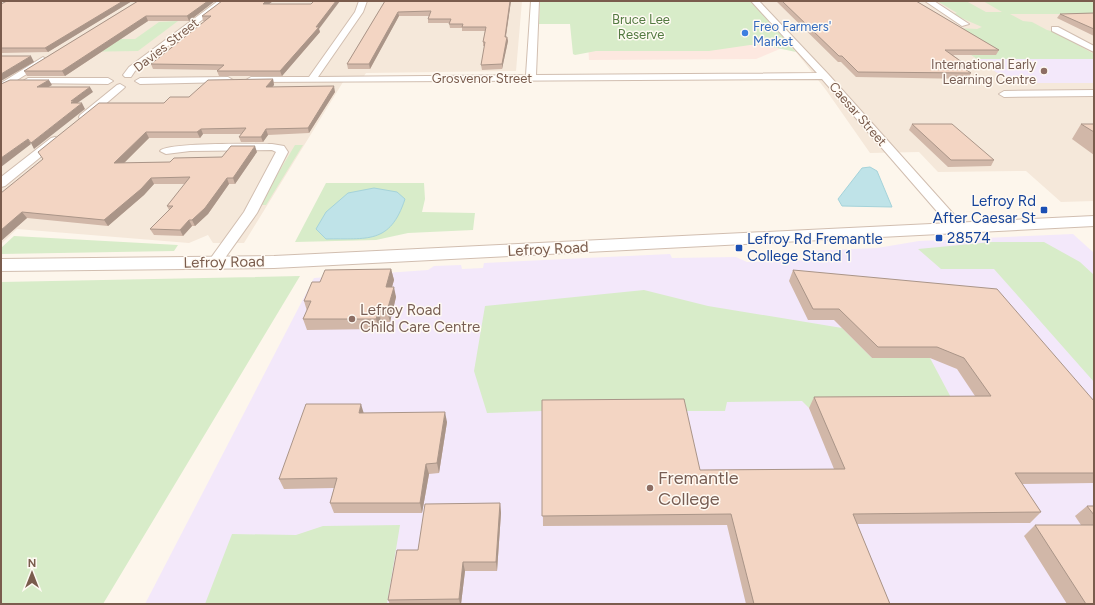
<svg xmlns="http://www.w3.org/2000/svg" width="1095" height="605" viewBox="0 0 1095 605" font-family="Figtree,sans-serif">
<style>
.residential{fill:#f5e8da}
.commercial{fill:#fde8e0}
.education{fill:#f3e8fa}
.green{fill:#d8ecc9}
.water{fill:#bfe3e8;stroke:#a5d3da}
.lines{fill:none;stroke-linecap:round;stroke-linejoin:round}
.minor-casing{stroke:#d1beb0;stroke-width:2}
.tertiary-casing{stroke:#d1beb0;stroke-width:2}
.minor{fill:#fff;fill-rule:evenodd}
.tertiary{fill:#fff;fill-rule:evenodd}
.wall{fill:#d1b7a8}
.shaded-wall{fill:#aa9588}
.building{fill:#f3d5c3;stroke:#aa9588}
.shop-dot{fill:#3f7fe0;stroke:#fffaf3;stroke-width:1.5}
.education-dot{fill:#8d6e63;stroke:#fffaf3;stroke-width:1.5}
.transit-dot{fill:#1a4fb4;stroke:#fffaf3;stroke-width:1.5}
.labels{text-anchor:middle;dominant-baseline:central;stroke-width:3;stroke-linejoin:round;paint-order:stroke}
.far-park-label{font-size:13px;fill:#537a41;stroke:#fffaf3}
.far-shop-label{font-size:13px;fill:#366cbe;stroke:#fffaf3;text-anchor:start}
.far-street-label{font-size:13px;fill:#7a5c4d;stroke:#fffaf3}
.far-education-label{font-size:13px;fill:#785e54;stroke:#fffaf3;text-anchor:end}
.transit-label{font-size:15px;fill:#164399;stroke:#fffaf3;text-anchor:start}
.street-label{font-size:15px;fill:#7a5c4d;stroke:#fffaf3}
.education-label{font-size:15px;fill:#785e54;stroke:#fffaf3;text-anchor:start}
.near-education-label{font-size:18px;fill:#785e54;stroke:#fffaf3;text-anchor:start}
</style>
<rect width="100%" height="100%" fill="#fdf6ec"/>
<path class="residential" d="M1,1H522L516,71L366,73L360,82H343L244,243H213L208,235L189,243L17,229L1,244Z
M751,1H1094V201L1061,202L1026,171L938,172L919,152L870,153L826,90L796,52Z"/>
<path class="commercial" d="M749,1L787,46L756,59L589,60L588,44Z"/>
<path class="education" d="M977,59H1094V83H1012Z
M1073,234L1094,253V604H145L314,278L428,270L434,266L461,265L462,269L483,268L484,263L670,254L672,258L736,257L747,262L787,261L805,260V251L877,248L919,241Z"/>
<path class="green" d="M540,1H751L796,52L763,45H750L709,51H596L575,55L573,54L570,24H539Z
M937,1H966L986,12H1002L983,1H1090L1094,3V17L1079,14H1010L1023,21L1032,22L1047,30L1055,32L1094,54V59H977L955,44L958,28L977,29L982,27L952,14L957,13Z
M178,21L138,51L73,52L93,39H135L159,22Z
M295,145H303L266,205H259Z
M326,183H424L425,199L422,212L475,213L473,230L408,233L376,240L295,242Z
M14,236L178,245L174,251L1,254V248Z
M992,242H1044L1080,262L1094,275V382L994,269H941L918,249Z
M300,276L103,604H1V282Z
M644,290L708,306L842,328L872,358H930L956,407L809,408L802,401L727,402L725,411H542L487,413L474,371L485,306Z
M400,525L387,604H205L232,534L296,535L323,526Z"/>
<path class="water" d="M870,167L877,171L892,207L842,206L838,199L862,168Z
M374,188L397,192L405,199C390,245 367,238 326,239L316,229L326,212L348,193Z"/>
<g class="lines">
<defs>
<path id="minor" d="M218,1H227L135,71L131,77H125L123,75L129,67Z
M359,1H367L363,12L318,77L526,75L531,1H539L536,75L817,73L751,1H759L828,74L966,228L964,231H954L822,79L248,82L246,80L251,77H309L355,12Z
M925,1H934L969,24L962,26Z
M1052,27H1058L1094,46V52L1052,31Z
M43,57L47,60L46,62L1,90V83Z
M228,77L233,80L231,82L140,84L135,81L140,78Z
M28,78H108L113,81L108,84L25,83L23,81Z
M120,84L125,87L123,89L88,119H80L79,117L80,115L117,85Z
M1094,90V96L1004,97L999,94L1004,91Z
M55,137L61,140L59,142L5,186L1,187V177L51,138Z
M272,144L284,146L288,152L257,213L220,265H210L208,262L244,212L276,152L272,150L190,151L166,154L160,151C167,142 256,144 272,144Z"/>
<path id="tertiary" d="M1094,216V226L274,268L1,271V259L274,256Z"/>
</defs>
<use href="#minor" class="minor-casing"/>
<use href="#tertiary" class="tertiary-casing"/>
<use href="#minor" class="minor"/>
<use href="#tertiary" class="tertiary"/>
</g>
<path class="wall" d="M7,1H132L48,52L1,53V4Z
M138,1H215L189,21H148L65,76H27L24,71Z
M222,1H273L269,4L319,29L320,32L282,76H219L217,71L218,70L153,69L151,64L205,21H203L202,16Z
M385,1H511L506,37H507L508,41L502,69L482,70L481,65L485,46H483V42L485,31H462V28H450L449,23H428V19L429,16H399L370,69H348L347,64Z
M776,1H916L999,50L996,55H953L966,65L964,69L971,73L968,79L856,77L841,62H838Z
M1094,13V36L1057,18L1060,14Z
M273,79L274,85L272,87L335,92L309,133L268,135L263,142H241L239,137L241,134H203L200,138H149L124,163L170,162L222,157L257,152L235,184H229L208,214L195,226H192L183,236L154,235L150,229L169,210L167,206L185,184H154L144,195L108,226L27,218L1,241L43,159L38,152L164,103L189,97Z
M912,124L994,160L991,166L948,167L909,130Z
M1081,124H1094V155L1072,139Z
M391,269L394,280L392,287L396,297L390,322H381L379,329L307,330L303,319L307,311L304,301Z
M793,270L1094,401V483L1022,484L1041,512L1030,523L857,524L890,604H746L727,525L543,526L542,400L700,470L834,469L809,408L814,397L975,396L957,369L930,358H872L834,320H808L789,281Z
M364,413L447,422L439,473L429,474L422,513H334L330,503L334,488L284,489L279,479Z
M500,503L501,513L497,571H465L461,604H390L388,600L418,550Z
M1087,506H1094V604H1067L1024,536L1035,525H1081L1075,516Z"/>
<path class="shaded-wall" d="M123,1H132L48,52L45,48Z
M208,1H215L189,21L187,16Z
M266,1H273L264,8L263,4Z
M336,1H340L319,29L320,32L282,76L280,71Z
M510,1H511L505,41V37Z
M398,12L399,16L370,69L369,64Z
M146,16L148,21L65,76L62,71Z
M507,37L508,41L502,69V64Z
M31,56L34,62L1,81V74Z
M273,79L274,85L268,92L266,87Z
M49,80L52,85L40,92L37,87Z
M334,86L335,92L309,133L308,128Z
M90,87L93,92L76,104L71,103V101Z
M82,103L85,109L34,149L31,143Z
M201,129L203,134L200,138L197,132Z
M266,129L268,135L263,142L261,137Z
M146,132L149,138L118,169L114,163Z
M28,139L31,144L1,167V158Z
M255,146L257,152L235,184L233,178Z
M151,178L154,184L144,195L108,226L104,220Z
M227,178L229,184L208,214L195,226L192,220Z
M22,212L27,218L1,241V230Z
M189,220L192,226L183,236L180,230Z
M391,269L394,280L389,297L386,287Z
M394,287L396,297L390,322L387,311Z
M379,311L381,322L379,329L376,319Z
M361,404L364,414L359,413Z
M445,412L447,422L439,473L437,463Z
M426,464L429,474L422,513L420,503Z
M500,503L501,513L497,571L496,562Z
M463,562L465,571L461,604H460L459,599Z"/>
<path class="building" d="M7,1H123L45,48H1V4Z
M138,1H208L187,16H146L62,71H24Z
M222,1H266L263,4H311L314,1H336L316,27H319L280,71H217L224,65L151,64L211,16H202Z
M385,1H510L505,37H507L502,64L481,65L485,42H483L486,27H462L463,24H449L451,19H428L431,11L398,12L369,64H347Z
M782,1H916L999,50H945L966,65H959L971,73L858,72L842,56H839Z
M1094,13V29L1060,14Z
M1,56H31L1,74Z
M273,79L266,87L334,86L308,128L266,129L261,137H239L246,128L201,129L197,132H146L114,163L170,162L174,158L222,157L231,146H255L233,178H227L205,208L192,220H189L180,230L150,229L173,206H167L190,177L151,178L141,189L104,220L22,212L1,230V193L43,159L38,152L99,103H164L170,97H189L208,80Z
M10,80H49L37,87H90L71,101H74L71,103H82L31,143L28,139L1,158V84Z
M912,124H952L994,160H951Z
M1081,124H1094V132Z
M391,269L386,287H394L387,311H379L376,319H303L311,301H304L312,282H320L325,270Z
M793,270L997,289L1094,401V473H1015L1041,512L853,514L890,604H754L731,514L542,516V400L684,399L700,470L845,469L814,397L991,396L964,358L937,347H878L839,309H813Z
M306,404H361L359,413L445,412L437,463L426,464L420,503H330L337,478L279,479Z
M500,503L496,562H463L459,599L388,600L397,550H418L425,504Z
M1087,506H1094V515Z
M1035,525H1094V604H1086Z"/>
<circle class="shop-dot" cx="745" cy="33" r="4"/>
<g class="education-dot">
<circle cx="1044" cy="71" r="4"/>
<circle cx="352" cy="319" r="4"/>
<circle cx="650" cy="488" r="4"/>
</g>
<g class="transit-dot">
<rect x="1040" y="206" width="8" height="8" rx="2"/>
<rect x="935" y="234" width="8" height="8" rx="2"/>
<rect x="735" y="244" width="8" height="8" rx="2"/>
</g>
<g class="labels">
<g class="far-park-label">
<text x="641" y="19">Bruce Lee<tspan x="641" dy="15">Reserve</tspan></text>
</g>
<g class="far-shop-label">
<text x="753" y="26">Freo Farmers'<tspan x="753" dy="15">Market</tspan></text>
</g>
<g class="far-street-label">
<text transform="translate(166 45) rotate(-38)">Davies Street</text>
<text x="482" y="78">Grosvenor Street</text>
<text transform="translate(858 114) rotate(49)">Caesar Street</text>
</g>
<g class="far-education-label">
<text x="1036" y="64">International Early<tspan x="1036" dy="15">Learning Centre</tspan></text>
</g>
<g class="transit-label">
<text x="1036" y="201" text-anchor="end">Lefroy Rd<tspan x="1036" dy="17">After Caesar St</tspan></text>
<text x="947" y="238">28574</text>
<text x="747" y="239">Lefroy Rd Fremantle<tspan x="747" dy="17">College Stand 1</tspan></text>
</g>
<g class="street-label">
<text transform="translate(548 249) rotate(-3)">Lefroy Road</text>
<text transform="translate(224 262) rotate(-1)">Lefroy Road</text>
</g>
<g class="education-label">
<text x="360" y="310">Lefroy Road<tspan x="360" dy="17">Child Care Centre</tspan></text>
</g>
<g class="near-education-label">
<text x="658" y="478">Fremantle<tspan x="658" dy="21">College</tspan></text>
</g>
</g>
<rect width="1095" height="605" fill="none" stroke="#7a5c4d" stroke-width="4"/>
<g transform="translate(32 573)" stroke="#fffaf3" stroke-width="3" paint-order="stroke">
<path d="M0-3L7 15L0 10L-7 15Z" fill="#7a5c4d"/>
<text y="-6" font-size="11" font-weight="bold" text-anchor="middle" fill="#7a5c4d">N</text>
</g>
</svg>
